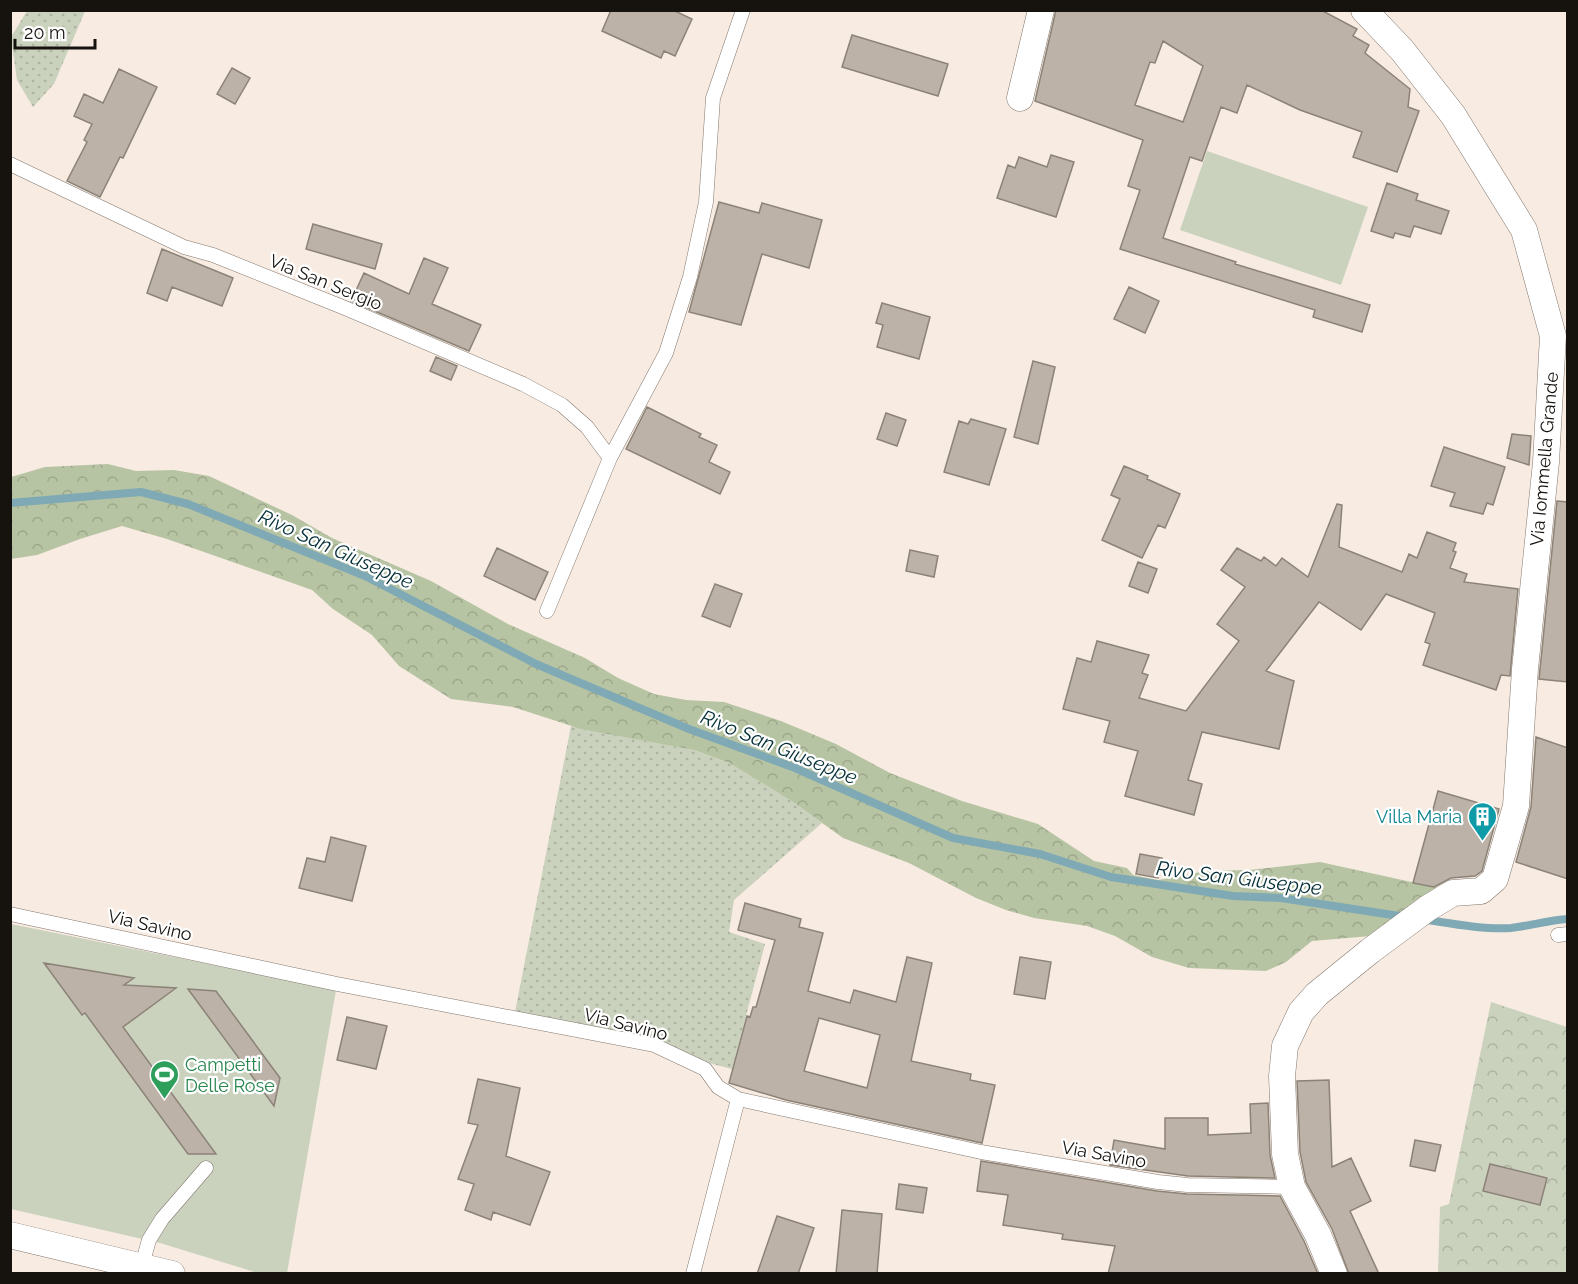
<svg xmlns="http://www.w3.org/2000/svg" width="1578" height="1284" viewBox="0 0 1578 1284" font-family="Raleway,sans-serif">
<style>
.grass{fill:url(#grass-dots)}
.forest{fill:url(#forest-crowns)}
.park{fill:url(#park-crowns)}
.pitch{fill:#cad2bd}
.lines{fill:none;stroke-linecap:round;stroke-linejoin:round}
.stream{stroke:#7fa9b4;stroke-width:8}
.building{fill:#bcb2a7;stroke:#8c8378;stroke-width:1.5;fill-rule:evenodd}
.service-casing{stroke:#83786f;stroke-width:15}
.minor-casing{stroke:#83786f;stroke-width:27}
.service{stroke:#fff;stroke-width:14}
.minor{stroke:#fff;stroke-width:26}
.labels{text-anchor:middle;dominant-baseline:central;stroke-width:4.5;stroke-linejoin:round;paint-order:stroke}
.street-label{font-size:18px;fill:#16120e;stroke:#fff}
.culture-label{font-size:18px;fill:#0d838f;stroke:#fff;text-anchor:end}
.leisure-label{font-size:18px;fill:#27864d;stroke:#fff;text-anchor:start}
.water-label{font-size:20px;font-style:italic;fill:#042f37;stroke:#fff}
</style>
<defs>
<pattern id="grass-dots" width="8" height="8" patternUnits="userSpaceOnUse" patternTransform="scale(1.5)"><rect width="8" height="8" fill="#cad2bd"/><path d="M2 2h.1M6 6h.1" fill="none" stroke="#adb3a1" stroke-width="1.8" stroke-linecap="round"/></pattern>
<pattern id="forest-crowns" width="20" height="18" patternUnits="userSpaceOnUse" patternTransform="scale(1.5)"><rect width="20" height="18" fill="#b7c4a3"/><path d="M2 6a3 3 0 1 1 6 0M12 15a3 3 0 1 1 6 0" fill="none" stroke="#9da78b"/></pattern>
<pattern id="park-crowns" width="20" height="18" patternUnits="userSpaceOnUse" patternTransform="scale(1.5)"><rect width="20" height="18" fill="#cad2bd"/><path d="M2 6a3 3 0 1 1 6 0M12 15a3 3 0 1 1 6 0" fill="none" stroke="#adb3a1"/></pattern>
</defs>
<rect width="100%" height="100%" fill="#f8ebe2"/>
<path class="grass" d="M27,11H85L54,84L33,107L17,80L11,37Z
M571,726L694,750L729,763L793,802L822,823L734,900L729,932L765,944L732,1069L709,1063L656,1039L515,1012Z"/>
<path class="forest" d="M108,464L136,471L174,470L209,476L292,515L332,538L431,581L508,624L585,658L618,678L654,694L686,700L724,702L781,721L836,744L890,773L962,801L1038,824L1094,861L1127,868L1133,875L1158,880L1206,871L1249,870L1320,862L1439,888L1371,936L1312,941L1286,962L1266,971L1189,968L1152,957L1115,936L1087,926L1034,918L1006,910L976,898L909,863L843,838L793,802L729,763L694,750L581,729L513,707L451,699L399,666L372,635L333,609L312,590L167,539L122,526L80,539L37,555L11,559V477L45,467Z"/>
<path class="park" d="M1491,1002L1567,1027V1273L1438,1274L1440,1207L1449,1204Z"/>
<path class="pitch" d="M1207,151L1368,207L1341,285L1180,230Z
M11,924L336,990L287,1273H258L160,1243L11,1209Z"/>
<g class="lines">
<path class="stream" d="M10,503L141,492L188,504L365,576L536,664L689,729L795,768L953,838L1040,854L1111,877L1233,896L1281,898L1406,917
M1421,919C1448,923 1484,930 1511,928C1530,926 1548,920 1568,919"/>
</g>
<path class="building" d="M611,10H673L692,19L675,56L664,51L661,58L602,31Z
M1056,10H1321L1357,29L1353,36L1369,45L1365,53L1410,89L1408,107L1419,111L1397,172L1353,157L1362,132L1300,110L1247,85L1237,113L1221,107L1202,161L1190,157L1163,238L1236,262L1235,264L1370,305L1362,332L1313,317L1315,310L1120,249L1140,190L1128,186L1143,140L1035,101ZM1163,41L1203,66L1183,122L1135,105L1150,62L1155,63Z
M852,35L948,64L938,96L842,67Z
M232,68L250,78L235,104L217,94Z
M119,69L157,87L123,158L120,157L100,197L67,181L87,142L84,140L92,124L74,116L84,94L103,103Z
M1051,155L1074,162L1056,217L997,198L1008,165L1015,168L1019,157L1047,167Z
M1387,183L1418,194L1416,200L1449,211L1441,234L1414,226L1410,237L1395,233L1393,238L1371,231Z
M719,202L759,213L762,203L822,220L809,268L762,254L741,325L689,312Z
M313,224L382,244L375,269L306,249Z
M162,249L233,278L222,306L172,287L167,301L147,293Z
M424,258L448,268L432,304L481,325L469,351L351,301L364,273L409,294Z
M1129,287L1159,301L1145,333L1114,319Z
M882,303L930,317L919,359L877,347L883,325L876,323Z
M436,357L457,366L451,380L430,371Z
M1033,361L1055,367L1038,444L1014,437Z
M647,407L701,434L699,437L717,445L709,462L730,472L720,494L626,449Z
M886,413L906,420L897,446L877,439Z
M971,419L1006,429L989,485L944,472L959,421L968,424Z
M1512,434L1531,436L1529,465L1507,458Z
M1444,447L1505,467L1493,505L1487,503L1483,514L1450,506L1455,493L1431,486Z
M1124,466L1148,476L1147,479L1180,494L1165,528L1158,525L1142,558L1102,540L1120,499L1111,495Z
M1557,501L1568,502V682L1539,679Z
M1337,504L1342,505L1339,547L1402,572L1409,554L1417,558L1427,532L1456,543L1453,551L1456,552L1450,568L1467,574L1464,582L1518,589L1510,676L1501,675L1496,690L1423,665L1430,644L1425,642L1435,613L1386,594L1361,630L1319,602L1266,671L1294,681L1279,749L1202,732L1188,780L1202,784L1194,815L1125,796L1138,751L1104,742L1110,721L1063,709L1077,658L1091,662L1097,641L1149,655L1142,673L1148,675L1139,698L1186,711L1239,641L1217,624L1245,587L1221,570L1237,548L1261,561L1264,557L1276,566L1282,558L1308,577Z
M497,548L548,572L535,600L484,576Z
M910,550L938,556L934,577L906,571Z
M1138,562L1157,569L1148,593L1129,586Z
M715,584L742,594L730,627L702,616Z
M1536,737L1568,748V879L1516,862L1531,807Z
M1438,791L1499,809L1482,871L1475,876L1451,878L1434,887L1413,883Z
M331,837L366,846L352,901L299,888L307,858L325,862Z
M1140,854L1162,858L1158,878L1136,874Z
M745,903L801,919L799,927L823,933L808,991L850,1003L854,990L896,1002L907,957L932,963L911,1061L971,1074L970,1080L995,1085L982,1143L786,1100L729,1083L747,1016L750,1017L753,1007H756L775,940L738,930ZM819,1018L880,1035L867,1088L804,1071Z
M1020,957L1051,962L1045,999L1014,994Z
M44,963L134,978L124,985L176,988L123,1027L216,1154H188L85,1013L82,1015Z
M188,989L216,991L280,1078L274,1106Z
M347,1017L387,1026L376,1069L337,1060Z
M478,1079L520,1088L506,1156L550,1172L530,1225L493,1212L491,1220L465,1210L474,1184L458,1179L478,1125L468,1123Z
M1329,1080L1332,1167L1351,1158L1371,1201L1350,1211L1379,1274H1349L1332,1229L1306,1182L1300,1152L1297,1081Z
M1268,1103L1270,1155L1275,1178L1188,1176L1110,1165L1114,1140L1165,1149V1118H1208V1135L1251,1133L1250,1104Z
M1415,1140L1441,1145L1435,1171L1410,1166Z
M981,1161L1157,1191L1187,1194L1280,1196L1304,1241L1318,1274H1108L1115,1246L1062,1239L1063,1234L1003,1225L1008,1195L977,1191Z
M1490,1164L1547,1178L1540,1205L1483,1191Z
M899,1184L927,1188L923,1213L896,1209Z
M842,1210L882,1214L877,1274H836Z
M777,1216L814,1228L798,1274H757Z"/>
<g class="lines">
<defs>
<path id="service" d="M10,164L184,247L213,255L345,308L523,384L562,405L587,427L610,458L666,353L690,277L706,202L713,98L743,10
M547,611L610,458
M10,914L337,984L654,1045L705,1069L718,1087L738,1099L981,1152L1158,1182L1187,1185L1292,1187
M1558,935L1568,934
M142,1265L149,1240L162,1219L206,1168
M693,1274L738,1099"/>
<path id="minor" d="M1020,98L1041,10
M10,1235L172,1274
M1334,1274L1318,1235L1292,1187L1285,1154L1282,1076L1285,1046L1301,1012L1317,994L1370,951L1428,908L1453,893L1481,891L1495,879L1516,806L1525,669L1546,462L1553,336L1524,230L1453,115L1402,50L1364,10"/>
</defs>
<use href="#service" class="service-casing"/>
<use href="#minor" class="minor-casing"/>
<use href="#service" class="service"/>
<use href="#minor" class="minor"/>
</g>
<defs>
<symbol id="building-pin" viewBox="-11 -11 22 30"><path d="M0 17L-7.5 6A9.5 9.5 0 1 1 7.5 6Z" fill="#0f9aa8" stroke="#fff"/><path d="M-4-6H4V6H1V3H-1V6H-4ZM-2.5-4.3h1.7v1.8h-1.7ZM.8-4.3h1.7v1.8H.8ZM-2.5-1h1.7V.8h-1.7ZM.8-1h1.7V.8H.8Z" fill="#fff"/></symbol>
<symbol id="stadium-pin" viewBox="-11 -11 22 30"><path d="M0 17L-7.5 6A9.5 9.5 0 1 1 7.5 6Z" fill="#2e9e5b" stroke="#fff"/><path d="M0-5a6.5 5 0 1 0 0 10a6.5 5 0 1 0 0-10ZM-3.5-1.8h7v3.6h-7Z" fill="#fff"/></symbol>
</defs>
<g fill-rule="evenodd">
<use href="#building-pin" x="1466" y="800" width="33" height="45"/>
<use href="#stadium-pin" x="148" y="1058" width="33" height="45"/>
</g>
<g class="labels">
<g class="street-label">
<text transform="translate(326 282) rotate(22)">Via San Sergio</text>
<text transform="translate(1544 459) rotate(-85)">Via Iommella Grande</text>
<text transform="translate(150 925) rotate(13)">Via Savino</text>
<text transform="translate(626 1024) rotate(14)">Via Savino</text>
<text transform="translate(1104 1154) rotate(10)">Via Savino</text>
</g>
<g class="culture-label">
<text x="1462" y="816">Villa Maria</text>
</g>
<g class="leisure-label">
<text x="185" y="1064">Campetti<tspan x="185" dy="21">Delle Rose</tspan></text>
</g>
<g class="water-label">
<text transform="translate(336 549) rotate(24)">Rivo San Giuseppe</text>
<text transform="translate(779 747) rotate(22)">Rivo San Giuseppe</text>
<text transform="translate(1239 878) rotate(7)">Rivo San Giuseppe</text>
</g>
</g>
<rect width="1578" height="1284" fill="none" stroke="#16120e" stroke-width="24"/>
<path d="M15 39v9h80v-9" fill="none" stroke="#16120e" stroke-width="3"/>
<text x="24" y="39" font-size="18" fill="#16120e" stroke="#ffffff" stroke-width="4.5" paint-order="stroke">20 m</text>
</svg>
